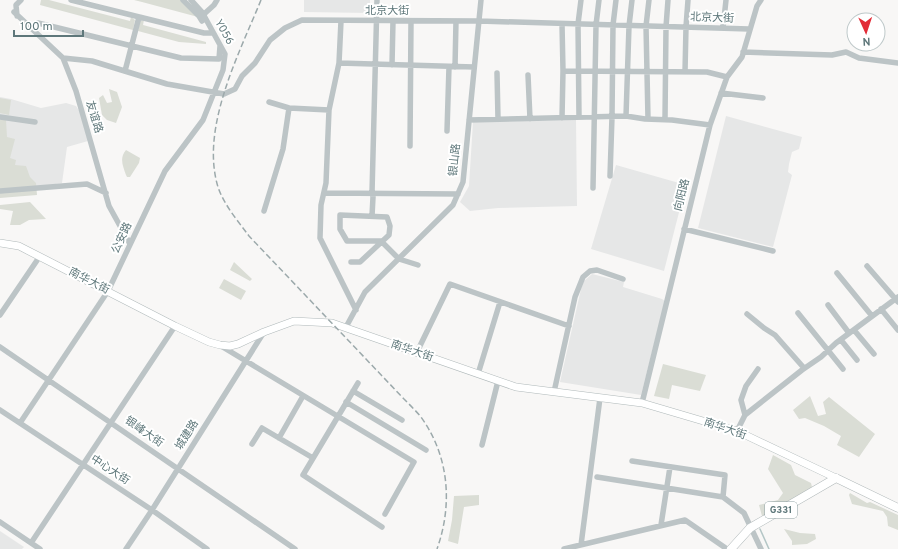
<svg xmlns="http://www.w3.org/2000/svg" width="898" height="549" viewBox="0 0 898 549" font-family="Overpass,'Noto Sans SC',sans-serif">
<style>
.built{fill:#e6e7e7}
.green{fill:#daddd5}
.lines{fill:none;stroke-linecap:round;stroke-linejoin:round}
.stream{stroke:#b4c6c6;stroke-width:1.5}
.major-casing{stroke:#b0b9ba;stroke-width:8}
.highway-casing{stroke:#b0b8b9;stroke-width:9}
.minor{stroke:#bcc4c6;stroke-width:5.5}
.major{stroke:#fff;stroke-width:7}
.highway{stroke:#fff;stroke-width:8}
.rail{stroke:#9ca9ab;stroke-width:1.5;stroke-dasharray:6 3;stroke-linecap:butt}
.labels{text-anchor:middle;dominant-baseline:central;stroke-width:4;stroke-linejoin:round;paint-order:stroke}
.shield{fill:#fff;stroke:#8ea0a2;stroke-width:1}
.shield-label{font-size:10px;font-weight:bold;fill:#5e777a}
.street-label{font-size:11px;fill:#5e777a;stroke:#fff}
</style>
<rect width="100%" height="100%" fill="#f8f7f6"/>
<path class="built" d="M304,0H370V13L304,12Z
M0,97L11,99L41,108L66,103L76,106L80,112L88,141L67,147L62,183L38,187L0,190Z
M726,116L802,137L799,149L792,152L789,164L788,172L792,175L773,247L698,228Z
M576,120L577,206L498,208L470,211L460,202L469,186L473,122Z
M616,165L686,185L664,271L591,249Z
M592,274L624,282L623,287L662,299L665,301L641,395L560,382L581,289L584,281Z
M0,531L24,547L22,549H0Z"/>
<path class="green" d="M41,0H49L130,21L131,17L135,20L133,30L40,5Z
M134,0H181L198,17L142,2Z
M144,20L143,25L206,42V44L179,42L138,31L140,21Z
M109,89L117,92L122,107L116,123L107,120L102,115L99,98L103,95L107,103L112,102Z
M0,98L11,100L9,115L0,113Z
M0,119L6,120L7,137L15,139L10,158L16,160L15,165L26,166L30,177L36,183L37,195L0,198Z
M126,150L140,158L139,163L130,177H127L126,175C123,166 119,158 126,150Z
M30,202L46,219L29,220L20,225H10L13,211L0,209V205Z
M234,262L252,279L250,281L230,270Z
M224,279L246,291L241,300L219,288Z
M663,364L706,375L700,391L672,385L669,399L654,396Z
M810,396L818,416L826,414L823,402L829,397L875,434L859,457L837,445L841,436L824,426L805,418L799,419L793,410Z
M773,455L791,465L795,475L811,483L813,491L762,516L759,505L778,500L783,493L768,469Z
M850,493L867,503L870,502L898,515V530L888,526L887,517L883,511L852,504L849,495Z
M479,495V505L464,507L458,544L448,541L452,520L454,496Z
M784,529L800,533L815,534L816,539L807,544L792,545V541Z"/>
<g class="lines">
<path class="stream" d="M760,529L769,549"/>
<defs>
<path id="major" d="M0,243L19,246L175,326L209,342L220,345L230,346L238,344L264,332L294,321L332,323L516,387L642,403L737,431L836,478"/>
<path id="highway" d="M836,478L898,508
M731,549L750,528L836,478"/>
</defs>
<use href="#major" class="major-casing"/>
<use href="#highway" class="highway-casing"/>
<path class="minor" d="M71,0L204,33H213
M183,0L199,16L202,21
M14,12L63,58L76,91L109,206L130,244
M203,15L214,5L217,0
M17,16L16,5L21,0
M38,23L181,58L219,59L220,46
M562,24L563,71L562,118
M723,28L726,0
M743,52L832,55L846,52L859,58L898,63
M63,58L92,61L167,84L224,94L235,89L242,76L255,63L270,40L285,28L302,20L479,21L749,29
M339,63L341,21
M392,65L393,21
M455,67L456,21
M125,71L139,17
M563,71L707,72L727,77
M685,72L686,27L688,0
M497,73L498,119
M528,75L530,119
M721,93L763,98
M269,102L289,108L329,110L339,63L474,67
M329,110L326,183L321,205L320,238L356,310
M626,116L629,26L632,0
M0,117L35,122
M579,117L578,24L581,0
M648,119L646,26L649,0
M665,119L666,27L668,0
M469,120L626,116L645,119L672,120L710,125
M447,131L449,67
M410,146L411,21
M610,176L612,117L613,25L616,0
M593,188L596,25L599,0
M0,191L87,184L106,193
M324,193L458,194
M264,211L283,149L289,108
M372,216L373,197L372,193L377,0
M684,229L773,251
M351,262H360L389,235L390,226L387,217L340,215V229L347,241H381L399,259L418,265
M867,266L898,302
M837,273L872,316
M828,305L849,333
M881,309L898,330
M798,313L843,369
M747,314L764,328L775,335L804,368
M0,315L40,256
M346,327L365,292L453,205L463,182L481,0
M854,330L874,354
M841,340L857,360
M221,346L414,462L385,514
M0,347L295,549
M417,352L450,284L569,326
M478,374L500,302
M358,383L303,475L382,527
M353,391L402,420
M554,392L575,297L583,277L590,271L597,270L623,279
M346,402L426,450
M642,403L710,125L727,77L742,57L757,6L761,0
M0,410L152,510L207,549
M745,415L741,400L746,386L758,369
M20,423L108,291L165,171L203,120L223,70L225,54L202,12L191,0
M737,431L745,415L802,370L821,357L836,343L898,297
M279,438L303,396
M252,444L262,428L313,458
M482,445L498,381
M632,461L725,475L723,497
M597,477L723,497L744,513L761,549
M0,522L40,549
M661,525L670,467
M31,543L175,326
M581,545L600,398
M126,549L152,510L264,332
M564,549L685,520L727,549"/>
<use href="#major" class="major"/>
<use href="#highway" class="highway"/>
<path class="rail" d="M261,0C239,54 200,128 218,187C224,205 238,221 249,236L404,399C410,405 416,411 421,417C449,456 453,504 437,549"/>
</g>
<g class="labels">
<rect class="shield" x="765" y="502" width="32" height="16" rx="3"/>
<g class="shield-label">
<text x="781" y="510">G331</text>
</g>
<g class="street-label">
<text x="387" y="11">北京大街</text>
<text transform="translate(712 18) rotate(2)">北京大街</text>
<text transform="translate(224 32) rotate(61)">Y056</text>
<text transform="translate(94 117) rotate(73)">友谊路</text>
<text transform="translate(455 160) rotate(-84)">银山路</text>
<text transform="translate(682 195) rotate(-76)">向阳路</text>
<text transform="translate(122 238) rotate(-65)">公安路</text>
<text transform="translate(89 281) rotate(27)">南华大街</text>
<text transform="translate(412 351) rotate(19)">南华大街</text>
<text transform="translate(725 429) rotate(19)">南华大街</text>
<text transform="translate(144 432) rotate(35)">银峰大街</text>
<text transform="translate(187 435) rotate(-58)">城建路</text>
<text transform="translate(110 470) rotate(33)">中心大街</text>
</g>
</g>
<g transform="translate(866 32) rotate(177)"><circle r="19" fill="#ffffff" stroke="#bfc9ca"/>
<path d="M0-3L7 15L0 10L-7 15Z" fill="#e22c37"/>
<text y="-6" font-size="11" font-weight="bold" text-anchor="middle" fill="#5e777a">N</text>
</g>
<path d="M14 30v6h69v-6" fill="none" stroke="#5e777a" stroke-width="2"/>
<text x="20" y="30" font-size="12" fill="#5e777a" stroke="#ffffff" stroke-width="3" paint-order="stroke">100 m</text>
</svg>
